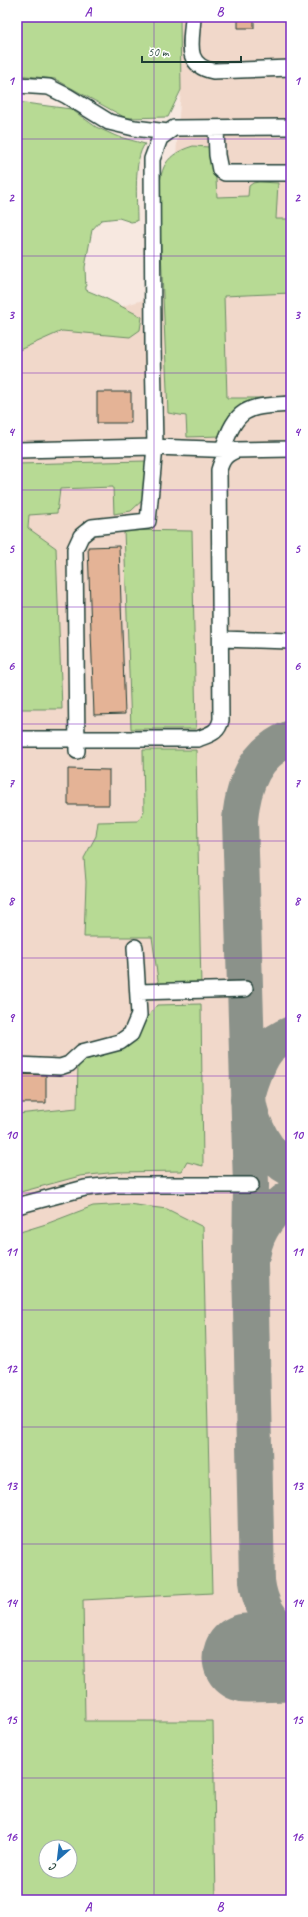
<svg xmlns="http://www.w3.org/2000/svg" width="308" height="1917" viewBox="0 0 308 1917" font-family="Caveat,sans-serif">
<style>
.built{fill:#f1d8ca;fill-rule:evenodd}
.green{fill:#b7da94;stroke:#6b8c64;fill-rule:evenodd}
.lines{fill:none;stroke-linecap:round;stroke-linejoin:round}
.taxiway{stroke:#8b928a;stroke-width:36}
.runway{stroke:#8b928a;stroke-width:89}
.building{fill:#e4b396;stroke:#1f3d34}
.minor-casing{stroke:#1f3d34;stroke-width:18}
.minor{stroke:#fff;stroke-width:15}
.grid{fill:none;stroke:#7b2cbf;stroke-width:1;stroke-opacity:0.55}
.neatline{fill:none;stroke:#7b2cbf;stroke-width:1.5}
.grid-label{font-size:13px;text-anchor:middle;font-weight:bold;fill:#7b2cbf}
</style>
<rect width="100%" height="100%" fill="#f7e8e0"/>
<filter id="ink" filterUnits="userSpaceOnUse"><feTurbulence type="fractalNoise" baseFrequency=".025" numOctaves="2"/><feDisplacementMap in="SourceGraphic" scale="8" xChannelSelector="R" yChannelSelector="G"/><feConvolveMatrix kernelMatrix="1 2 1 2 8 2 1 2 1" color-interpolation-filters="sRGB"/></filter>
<g filter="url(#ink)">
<path class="built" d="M180,17H291V1900H17V337L150,298L176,279V156L181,90ZM46,1847H70V1871H46Z"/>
<path class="green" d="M17,17H180L181,90L168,117L126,118L55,79L17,75Z
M17,102L71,109L96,127L116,136L145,144C133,159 137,201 137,221L131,222L119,218L101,220L92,230L85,267L86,290L105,298L142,317L140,330L130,337L62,331L17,351Z
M193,146L209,147L215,162L217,197L248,196L249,186L253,183L259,182L278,183L276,219H291V293L224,296L227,398H287L252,405L221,436L187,437L186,416L168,413L159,202C160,173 160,156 193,146Z
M146,461L147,496L131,511L114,514L113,487L60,489L57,513L29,515L28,528L56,548L62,709H17V464Z
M124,530L192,531L196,729H131Z
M143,750H196L201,987H159L152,937H84L86,882L84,858L96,836L98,822L138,821L144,811Z
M201,1004L203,1166L187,1162L182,1171L118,1172L80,1176L17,1193V1114L77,1108L78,1063L105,1053L142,1024L157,1005Z
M128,1204L167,1209L203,1227L212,1593L83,1600L85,1721H213L216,1900H17V1233L46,1224L93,1206ZM46,1847H70V1871H46Z"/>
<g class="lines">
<path class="taxiway" d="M291,738C255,752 243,784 240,820L251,1185L250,1265L257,1581C260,1605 270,1623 291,1637
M291,1034C283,1037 271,1044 266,1051C259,1060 247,1089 248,1100C252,1126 267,1157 291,1169
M253,1252C256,1231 272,1208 291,1197"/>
<path class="runway" d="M247,1658L291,1657"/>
</g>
<path class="building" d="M238,17H254V28H238Z
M97,392H131V423H97Z
M119,546L125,714L94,715L88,547Z
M68,769L109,770V805H68Z
M17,1074L46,1075V1103H17Z"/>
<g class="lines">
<defs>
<path id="minor" d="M193,17C192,41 183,65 213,71L291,68
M17,85L49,87L67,96L109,122L134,128L168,132
M216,128L217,155L220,170L225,173H291
M223,449C237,405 249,407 291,404
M17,450L155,447L237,450L291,449
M221,639L291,641
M17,739H198C210,734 218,733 221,720L219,470C222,459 226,454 237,450
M77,751L75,549L81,536L92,527L148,521L155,447L153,347L152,159L160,138L174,128L291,127
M138,992L245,989
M17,1065L60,1067L69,1064L82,1052L120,1042L131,1034L139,1015L135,947
M17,1206L85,1188L113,1185H251"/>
</defs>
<use href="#minor" class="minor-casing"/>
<use href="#minor" class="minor"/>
</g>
</g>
<path class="grid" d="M154,17V1900M17,139H291M17,256H291M17,373H291M17,490H291M17,607H291M17,724H291M17,841H291M17,958H291M17,1076H291M17,1193H291M17,1310H291M17,1427H291M17,1544H291M17,1661H291M17,1778H291"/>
<rect width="308" height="1917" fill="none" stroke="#fff" stroke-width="44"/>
<g transform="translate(58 1859) rotate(208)"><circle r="19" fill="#ffffff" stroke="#a5b1ae"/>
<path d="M0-3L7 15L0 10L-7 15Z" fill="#1f6fb2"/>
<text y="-6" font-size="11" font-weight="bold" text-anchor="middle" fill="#1f3d34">С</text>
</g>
<path d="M142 56v6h99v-6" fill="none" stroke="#1f3d34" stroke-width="2"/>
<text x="148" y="56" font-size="12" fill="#1f3d34" stroke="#ffffff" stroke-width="3" paint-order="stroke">50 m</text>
<rect x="22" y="22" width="264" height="1873" class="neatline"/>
<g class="grid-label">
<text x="88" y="16">A</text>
<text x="220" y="16">B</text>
<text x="11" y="85">1</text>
<text x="297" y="85">1</text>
<text x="11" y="202">2</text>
<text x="297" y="202">2</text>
<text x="11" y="319">3</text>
<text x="297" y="319">3</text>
<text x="11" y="436">4</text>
<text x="297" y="436">4</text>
<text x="11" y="553">5</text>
<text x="297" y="553">5</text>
<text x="11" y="670">6</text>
<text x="297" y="670">6</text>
<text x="11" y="787">7</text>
<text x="297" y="787">7</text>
<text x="11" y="905">8</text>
<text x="297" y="905">8</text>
<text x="11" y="1022">9</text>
<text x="297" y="1022">9</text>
<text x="11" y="1139">10</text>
<text x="297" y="1139">10</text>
<text x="11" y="1256">11</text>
<text x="297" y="1256">11</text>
<text x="11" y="1373">12</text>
<text x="297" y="1373">12</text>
<text x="11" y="1490">13</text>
<text x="297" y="1490">13</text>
<text x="11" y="1607">14</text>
<text x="297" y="1607">14</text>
<text x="11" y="1724">15</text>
<text x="297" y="1724">15</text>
<text x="11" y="1841">16</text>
<text x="297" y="1841">16</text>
<text x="88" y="1911">A</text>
<text x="220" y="1911">B</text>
</g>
</svg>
